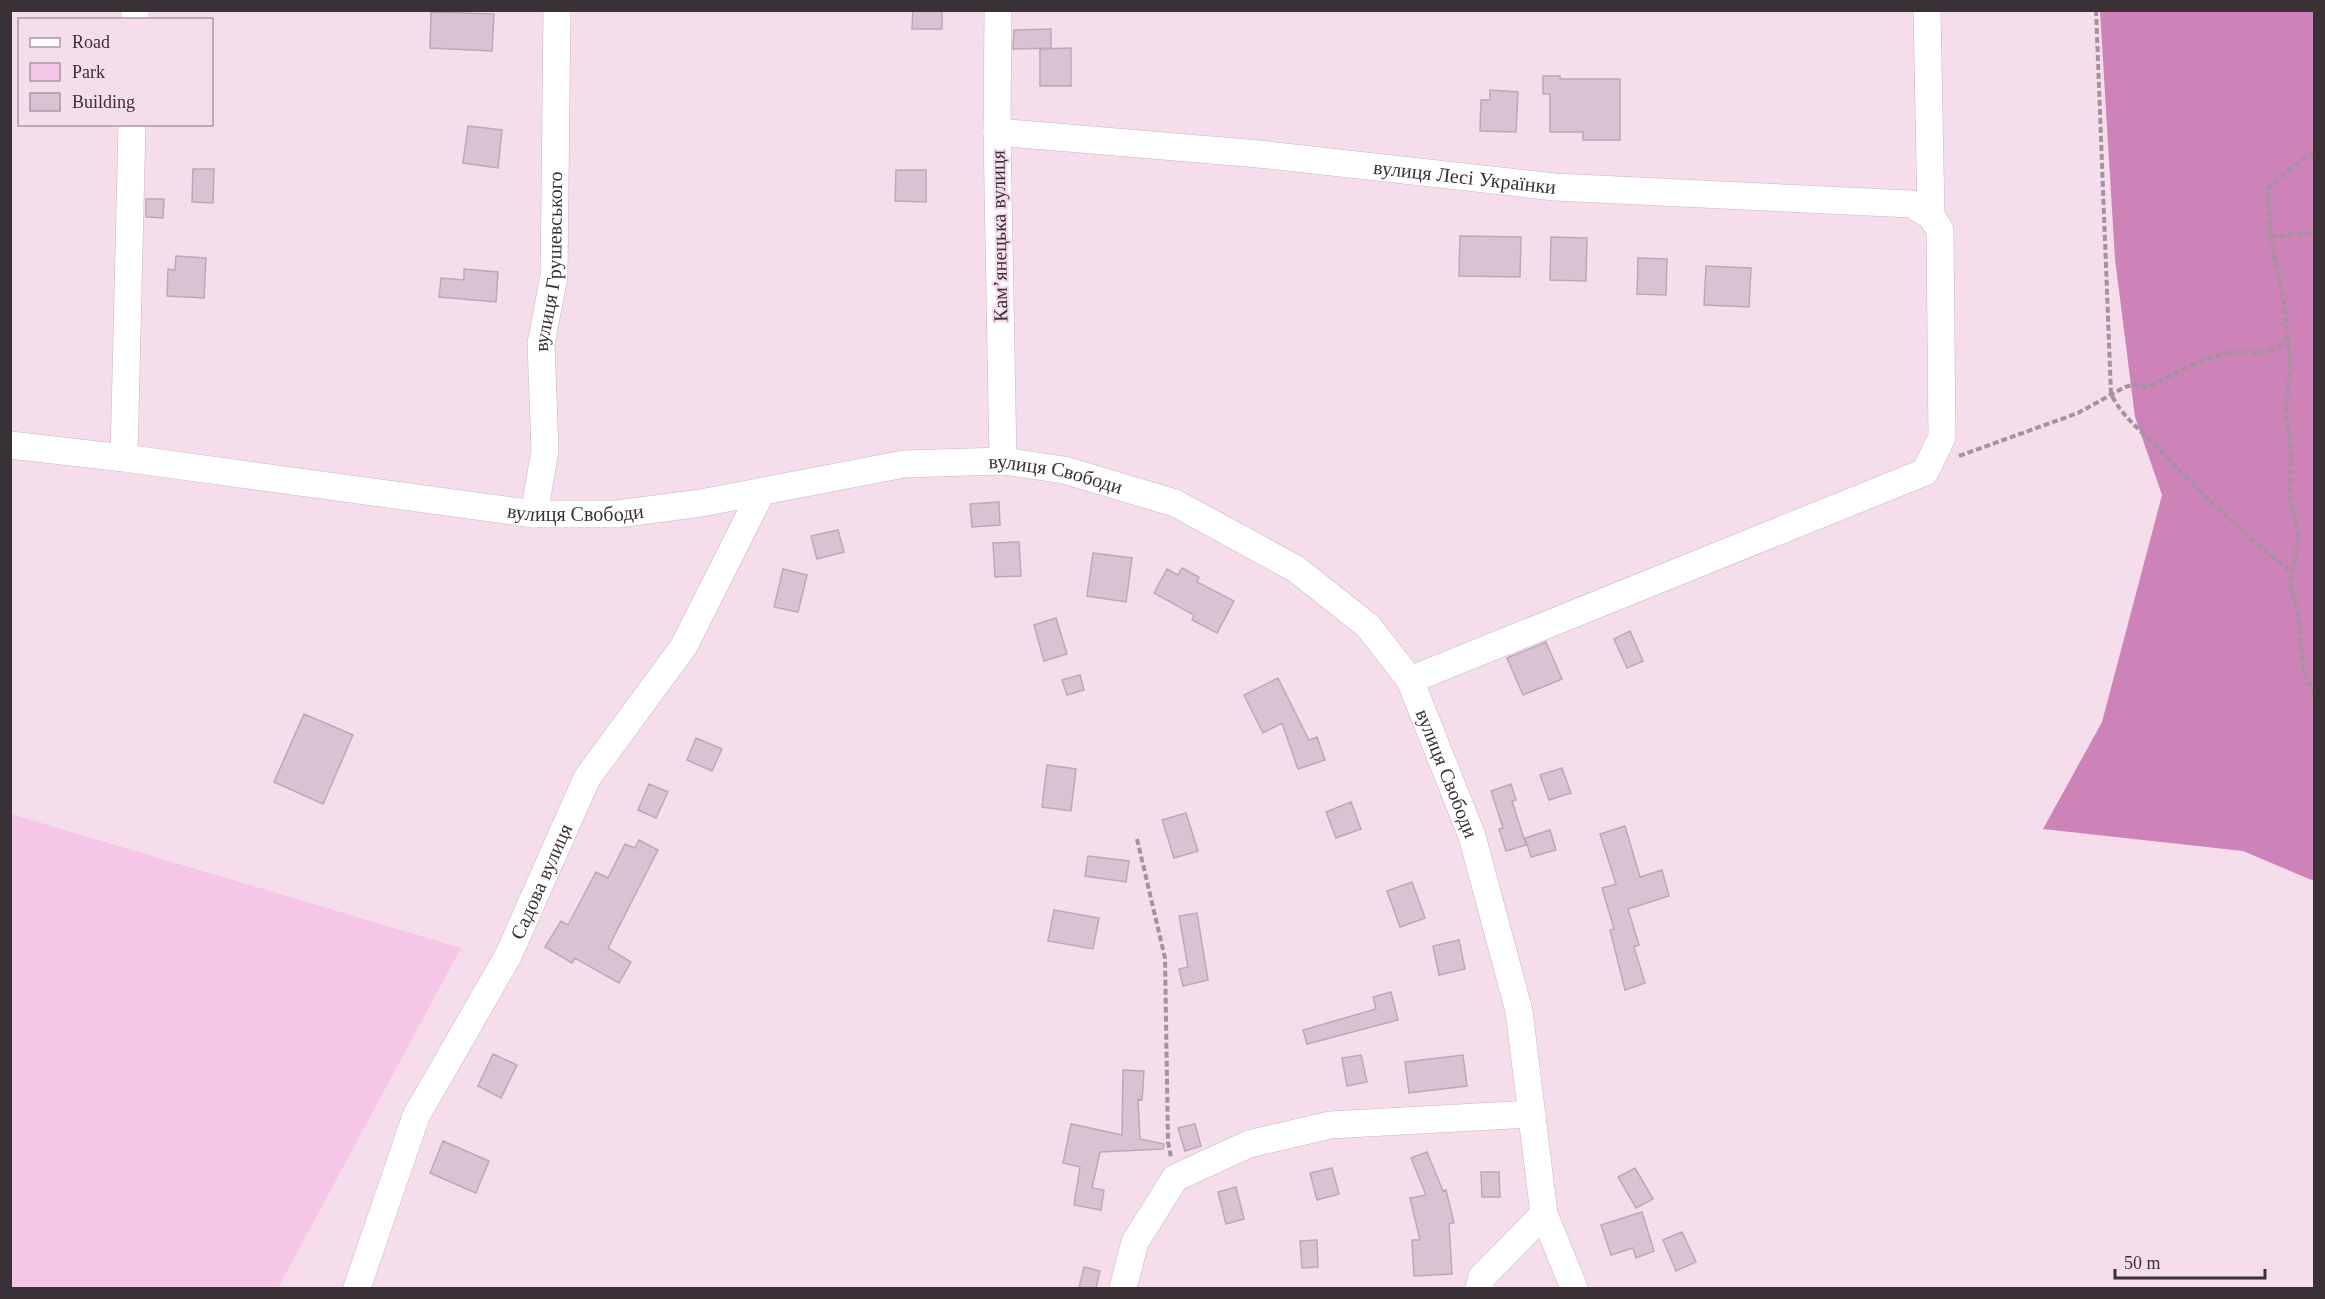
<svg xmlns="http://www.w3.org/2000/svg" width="2325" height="1299" viewBox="0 0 2325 1299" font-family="Georgia,serif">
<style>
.green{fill:#f6c6e6}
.forest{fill:#ce83b8}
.building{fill:#d9c2d1;stroke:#bea7b6;stroke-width:1.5}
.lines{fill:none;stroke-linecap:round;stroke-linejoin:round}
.minor-casing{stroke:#cab3c2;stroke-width:28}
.path{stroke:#a4939e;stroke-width:4;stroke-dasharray:6 3;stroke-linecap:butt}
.minor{stroke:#fff;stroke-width:27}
.labels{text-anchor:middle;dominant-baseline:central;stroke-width:4.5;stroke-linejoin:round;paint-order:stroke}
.street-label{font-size:20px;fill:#3a3137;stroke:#f5ddec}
</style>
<rect width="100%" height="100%" fill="#f5ddec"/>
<path class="green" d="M11,814L461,948L278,1288H11Z"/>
<path class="forest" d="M2100,11H2314V881L2243,851L2043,829L2102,722L2162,495L2135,417L2115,259Z"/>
<path class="building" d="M913,10H942V29H912Z
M431,12L494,14L492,51L430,48Z
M1051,29V48L1013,49L1014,30Z
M1071,48V86H1040V49Z
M1543,76H1560V79H1620V140H1583V132H1550V94H1543Z
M1490,90L1518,92L1516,132L1480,131L1481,100H1490Z
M468,126L502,130L498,168L463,163Z
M193,169H214L213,203L192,202Z
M896,170H926V202L895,201Z
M146,199H164L163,218L146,217Z
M1460,236L1521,237L1520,277L1459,276Z
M1551,237L1587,238L1586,281L1550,280Z
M176,256L206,258L204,298L167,296L168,269L175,270Z
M1638,258L1667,259L1666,295L1637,294Z
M1706,266L1751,268L1749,307L1704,305Z
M464,269L498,272L496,302L439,297L441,278L464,280Z
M999,502L1000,525L972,527L970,504Z
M838,530L844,552L817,559L811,536Z
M1019,542L1021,576L995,577L993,543Z
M1093,553L1132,558L1126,602L1087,596Z
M1182,568L1199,577L1197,582L1234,601L1217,633L1192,620L1194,615L1154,593L1167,569L1178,575Z
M783,569L807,575L798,612L774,607Z
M1056,618L1067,654L1044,661L1034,625Z
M1630,631L1643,661L1627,668L1614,639Z
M1546,642L1562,679L1523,695L1507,658Z
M1080,675L1084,690L1067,695L1062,680Z
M1278,678L1309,740L1317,737L1325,760L1298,769L1282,723L1263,733L1244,695Z
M304,714L353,735L323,804L274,782Z
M696,738L722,749L712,771L687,760Z
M1047,765L1076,769L1071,811L1042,807Z
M1562,768L1571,793L1549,800L1540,775Z
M649,784L668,792L656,818L638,810Z
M1511,784L1516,800L1512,801L1526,845L1506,851L1499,829L1503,828L1491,791Z
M1351,802L1361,829L1336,838L1326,812Z
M1186,813L1198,851L1174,858L1162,820Z
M1625,826L1640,877L1662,870L1669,896L1628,909L1639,945L1634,947L1645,983L1625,990L1610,930L1614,929L1602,888L1616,884L1600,834Z
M1550,830L1556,850L1531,857L1525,838Z
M639,840L658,850L608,948L631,962L619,983L575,958L572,963L545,947L561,921L568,925L596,872L608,878L625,844L635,848Z
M1088,856L1129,861L1126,882L1085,876Z
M1412,882L1425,918L1400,927L1387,891Z
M1054,910L1099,918L1093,949L1048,941Z
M1197,913L1208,980L1183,986L1179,969L1188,967L1179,916Z
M1459,940L1465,969L1439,975L1433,946Z
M1391,992L1398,1020L1307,1044L1303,1030L1376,1009L1373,997Z
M493,1054L517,1065L501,1098L478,1086Z
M1361,1055L1367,1082L1347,1086L1342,1058Z
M1463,1055L1467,1086L1409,1093L1405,1062Z
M1123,1070L1144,1071L1142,1100L1138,1099L1140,1139L1164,1144L1163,1149L1100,1152L1092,1188L1104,1190L1101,1210L1074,1205L1080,1167L1063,1163L1071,1124L1122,1135Z
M1195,1124L1201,1146L1185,1151L1178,1128Z
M443,1141L489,1161L476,1193L430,1173Z
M1427,1152L1443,1191L1446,1190L1454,1223L1449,1224L1452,1274L1414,1276L1412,1240H1420L1410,1198L1426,1195L1411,1158Z
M1332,1168L1339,1194L1317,1200L1310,1173Z
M1635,1168L1653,1199L1636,1208L1618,1177Z
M1481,1172H1499L1500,1197H1482Z
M1236,1187L1244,1219L1226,1224L1218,1192Z
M1642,1212L1654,1251L1636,1258L1633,1248L1611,1255L1601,1225Z
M1682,1232L1696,1262L1676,1271L1663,1240Z
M1317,1240L1318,1267L1302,1268L1300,1241Z
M1084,1267L1100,1271L1096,1288H1079Z"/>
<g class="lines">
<defs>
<g id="minor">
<path d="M998,10L997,132L1003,461"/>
<path d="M1927,10L1931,216"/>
<path d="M135,20V10"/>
<path id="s1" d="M997,132L1259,154L1555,187L1911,204L1931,216L1940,230L1942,437L1925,472L1410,680"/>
<path id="s2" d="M10,445L124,458L534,514H618L701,503L904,464L1003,461L1064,470L1175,503L1296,569L1368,626L1410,680L1472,836L1519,1011L1544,1214L1574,1288"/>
<path d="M124,458L132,124"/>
<path id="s3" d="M534,514L545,450L541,344L554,276L557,10"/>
<path id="s4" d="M357,1288L416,1116L508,956L587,778L684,646L762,491"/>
<path d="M1123,1288L1135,1242L1175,1178L1249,1144L1330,1125L1532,1114"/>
<path d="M1479,1288L1482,1277L1544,1214"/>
</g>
</defs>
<use href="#minor" class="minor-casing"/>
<path class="path" d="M2096,10L2111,394C2122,416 2139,429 2156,446C2199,492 2243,533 2292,573
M2314,152L2301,160L2268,188L2270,236L2284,301L2290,360L2286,414L2291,451L2290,497L2297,532V549L2290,582L2299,622L2303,668L2314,695
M2270,236L2314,233
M1959,456L2078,413L2125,387L2136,384L2148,388C2167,376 2204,358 2226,353C2253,349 2265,361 2288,338
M1137,839L1165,958L1168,1142L1171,1157"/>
<use href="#minor" class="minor"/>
</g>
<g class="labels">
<g class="street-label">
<text stroke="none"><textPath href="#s1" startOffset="470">вулиця Лесі Українки</textPath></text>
<text transform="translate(999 236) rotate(-91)">Камʼянецька вулиця</text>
<text stroke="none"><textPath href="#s3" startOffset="254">вулиця Грушевського</textPath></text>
<text stroke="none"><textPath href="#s2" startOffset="1056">вулиця Свободи</textPath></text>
<text stroke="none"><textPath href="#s2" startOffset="570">вулиця Свободи</textPath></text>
<text stroke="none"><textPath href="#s2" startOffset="1578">вулиця Свободи</textPath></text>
<text stroke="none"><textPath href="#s4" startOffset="448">Садова вулиця</textPath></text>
</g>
</g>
<rect width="2325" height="1299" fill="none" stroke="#3a3137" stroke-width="24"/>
<rect x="18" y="18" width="195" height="108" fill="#f5ddec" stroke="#aa98a4" stroke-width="1.5"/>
<rect x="30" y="38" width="30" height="9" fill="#ffffff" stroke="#aa98a4" stroke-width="1.5"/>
<text x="72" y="48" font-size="18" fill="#3a3137">Road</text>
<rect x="30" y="63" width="30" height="18" fill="#f6c6e6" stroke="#aa98a4" stroke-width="1.5"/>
<text x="72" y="78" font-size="18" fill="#3a3137">Park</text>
<rect x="30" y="93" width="30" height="18" fill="#d9c2d1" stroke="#aa98a4" stroke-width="1.5"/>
<text x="72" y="108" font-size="18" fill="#3a3137">Building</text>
<path d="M2115 1269v9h150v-9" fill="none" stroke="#3a3137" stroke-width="3"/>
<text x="2124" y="1269" font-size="18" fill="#3a3137" stroke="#f5ddec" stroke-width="4.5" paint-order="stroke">50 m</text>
</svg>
